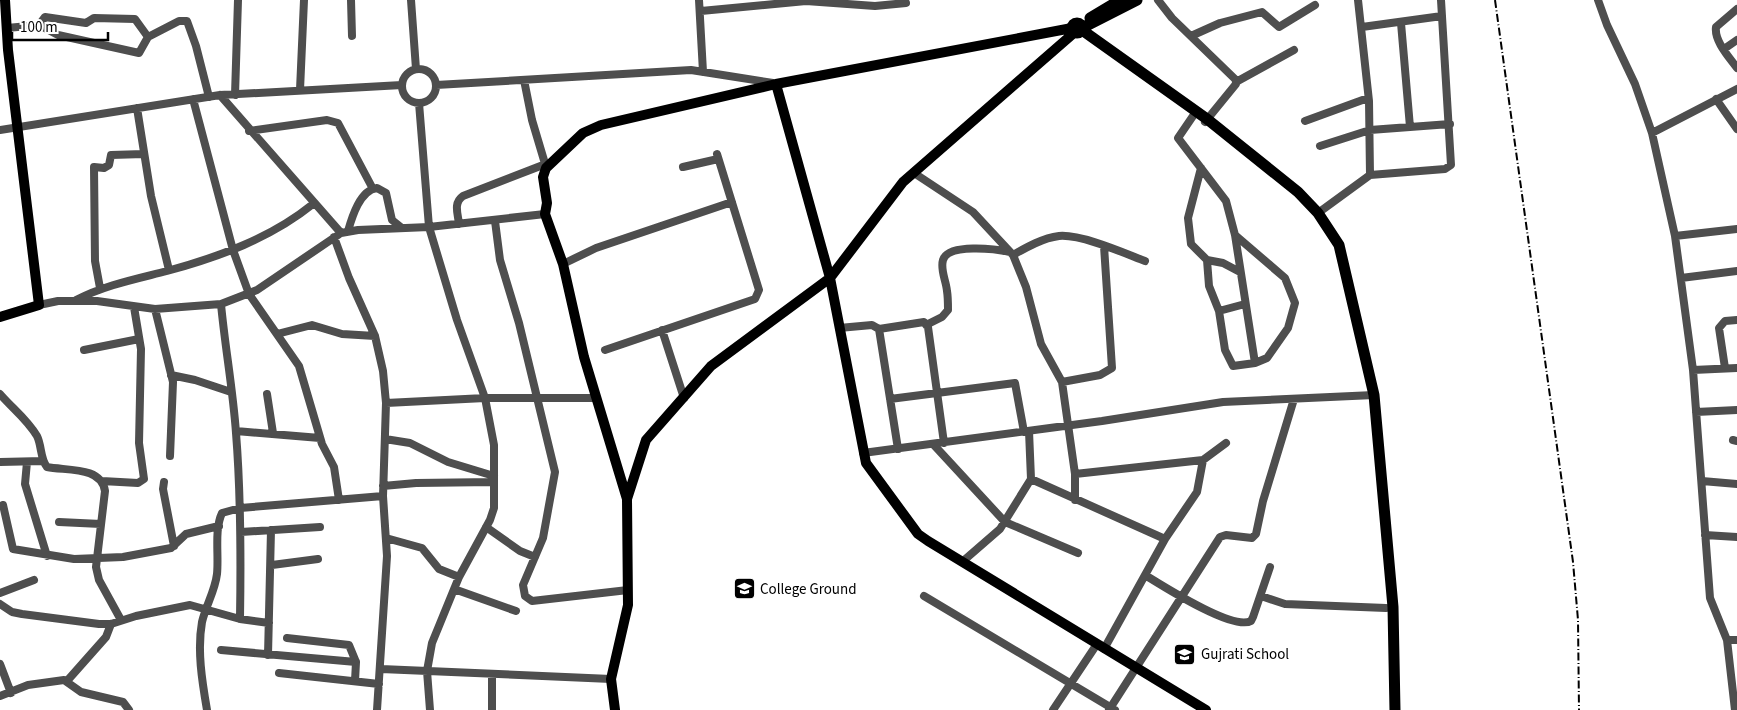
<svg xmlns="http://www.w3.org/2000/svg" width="1737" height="710" viewBox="0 0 1737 710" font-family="'Source Sans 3',sans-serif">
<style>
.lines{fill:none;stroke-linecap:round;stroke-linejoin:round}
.minor{stroke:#4e4e4e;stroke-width:8}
.major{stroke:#000;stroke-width:10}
.highway{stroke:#000;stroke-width:11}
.rail{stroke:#000;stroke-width:2;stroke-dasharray:8 2.5 1 2.5;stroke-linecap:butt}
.labels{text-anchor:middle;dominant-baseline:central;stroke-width:4;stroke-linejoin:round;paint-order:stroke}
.poi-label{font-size:15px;fill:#000;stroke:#fff;text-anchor:start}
</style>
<rect width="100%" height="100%" fill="#fff"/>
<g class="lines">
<path class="minor" d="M351,0L352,36
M411,0L416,69
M699,0L703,72
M1158,0L1172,18L1236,80V84L1205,122
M1358,0L1369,101L1370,175
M1598,0L1607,25L1635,84L1652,133L1737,89
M1737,9L1716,27C1714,41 1729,57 1737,68
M701,11L806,1L875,6L906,3
M1401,23L1410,127
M39,25L45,17L86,23L94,18L135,19L148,37
M1362,27L1442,16
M7,28L39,25L58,35L139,53L148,37L179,21H187L196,46L209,97
M1191,36L1220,23L1262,12L1279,27L1315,5
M1724,49L1737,40
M402 86a17 17 0 1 1 34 0a17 17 0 1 1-34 0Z
M524,80L532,120L546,167
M1236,82L1294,50
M436,85L691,70L773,83
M300,90L304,0
M220,95L341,233
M235,95L238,0
M193,99L233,250L249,294L299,366L322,444L334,467L339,500
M1716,99L1737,129
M419,103L429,227L457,320L485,398L494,445V508L490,520L459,577L432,643L427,671L430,710
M137,108L151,196L169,270
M1193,116L1178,138L1226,201L1235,235L1285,278L1295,303L1288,328L1267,358L1255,363L1235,235
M1305,121L1368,98
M0,130L220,95L402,85
M249,131L327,120L338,123L373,189
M1652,133L1675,236L1693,370L1710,598L1727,640H1737
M1320,146L1370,130L1450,124
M683,167L718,159
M1201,168L1188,218L1191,244L1207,260L1209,286L1219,311L1225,350L1233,366L1255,363
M914,173L973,212L1013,255L1026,287L1041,344L1062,382L1075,474V500
M1318,213L1370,175L1445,169L1451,165L1441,0
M495,221L500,260L519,323L555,472L543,538L523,585L525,596L532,601L628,590
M459,224C458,214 453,203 463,196L543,165
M348,231C352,217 360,190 377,188L386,193L392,220L402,228
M1675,236L1737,229
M334,237L349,278L375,336L383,371L386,403L383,496L387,556L377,710
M1013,255C1027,247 1043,238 1059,236C1081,234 1124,253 1145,261
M1207,260L1223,263L1240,272
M563,264L596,248L732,202
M1681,278L1737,271
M100,288L95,261L94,167L104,168L109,165L111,155L144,154
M76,300C105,285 136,279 167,271C219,257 271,238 313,204
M221,304C225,347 233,390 236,433C241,495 241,557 240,619
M39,305L58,301H97L155,309L221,304L257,290L341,233L358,230L429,227L545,214
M155,309L173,382L170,456
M1219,311L1245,304
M926,325L942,317L948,310C948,304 948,297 947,291C946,280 940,270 943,260C948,243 996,249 1010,252
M839,328L872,325L879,329L898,449
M879,329L924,322L928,327L944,443
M662,330L684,398
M277,334L312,325L342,334L375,336
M84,350L139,339
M605,350L755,299L759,290L717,154
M1725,368L1719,328L1725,321L1737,320
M1693,370L1737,368
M171,375L195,380L231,392
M1062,382L1100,375L1112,368L1104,246
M0,394C13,409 27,419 37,436C42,446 40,459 47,467C66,471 101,466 105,491L96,567L99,580L121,620
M267,394L273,433
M890,399L1015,383L1024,432
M386,403L485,398H595
M1696,412L1737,410
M236,431L320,438
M385,439L410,443L448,462L494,476
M1733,440L1737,441
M933,444L1005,522L1078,553
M863,453L1102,421L1223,402L1374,395
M0,462L43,461
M27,462L25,484L47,556
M1075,474L1203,460L1226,443
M1031,479L1165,539
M102,481L138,483L144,479L139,443L141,349L134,307
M1702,481L1737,484
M164,482L163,489L174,546
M383,486L416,483L494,482
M3,505L13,549L74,559L123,557L171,548L186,534L219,526
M59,522L101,524
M486,527L520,551L535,557
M241,532L320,527
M1705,535L1737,537
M386,538L422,548L439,569L459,577
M962,562L1000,529L1031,479L1029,431
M272,565L318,559
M1145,575C1163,586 1233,631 1251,621L1253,617L1270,567
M454,589L516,611
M0,593L34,580
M924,596L1115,710
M1261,596L1285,604L1386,608
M0,604L12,612L22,614L99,624H111L136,616L190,605L240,619L269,623
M287,638L349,645L356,662L355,681
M1727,640L1735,710
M1104,649L1165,539L1197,492L1203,460
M221,650L356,662
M268,655L271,530
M0,664L11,693
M381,669L611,679
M279,673L379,684
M67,681L106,637L111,624
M0,696L28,685L64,680L81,692L123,702L129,710
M207,710C202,681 197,650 202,622C206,605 215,591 217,574C219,555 214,530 222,513L240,508L383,496
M492,710V676
M1053,710L1097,644
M1109,710L1220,537L1226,535L1252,538L1256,534L1263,501L1294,399"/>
<path class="major" d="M776,84L830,278L866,463L918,534L928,541L1206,710
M0,317L39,305L8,50L5,0
M627,499L584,357L563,264L545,214L547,203L543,177L546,168L583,133L601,125L776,84L1072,28
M615,710L611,679L628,605L627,499L646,440L711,366L830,278L903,182L1075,32"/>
<path class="highway" d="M1090,18L1120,0
M1072 28a5 5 0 1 1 10 0a5 5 0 1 1-10 0Z
M1082,28L1137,0
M1082,30L1207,119L1298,192L1318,213L1339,245L1374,395L1393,607L1395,710"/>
<path class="rail" d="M1495,0L1573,562L1578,620L1579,710"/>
</g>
<defs>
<symbol id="university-square" viewBox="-11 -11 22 22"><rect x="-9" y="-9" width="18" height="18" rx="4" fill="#000" stroke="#fff"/><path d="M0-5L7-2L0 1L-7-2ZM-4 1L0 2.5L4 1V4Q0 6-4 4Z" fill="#fff"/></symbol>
<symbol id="school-square" viewBox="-11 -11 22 22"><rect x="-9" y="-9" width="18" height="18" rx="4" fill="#000" stroke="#fff"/><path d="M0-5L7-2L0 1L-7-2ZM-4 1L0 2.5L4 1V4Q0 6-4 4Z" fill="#fff"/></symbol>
</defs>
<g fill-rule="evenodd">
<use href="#university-square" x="732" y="576" width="25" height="25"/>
<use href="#school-square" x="1172" y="642" width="25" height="25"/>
</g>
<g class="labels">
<g class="poi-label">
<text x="760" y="589">College Ground</text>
<text x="1201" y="654">Gujrati School</text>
</g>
</g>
<path d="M12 32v8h96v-8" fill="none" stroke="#000000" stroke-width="2.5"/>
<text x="20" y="32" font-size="15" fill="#000000" stroke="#ffffff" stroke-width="4" paint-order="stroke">100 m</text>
</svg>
